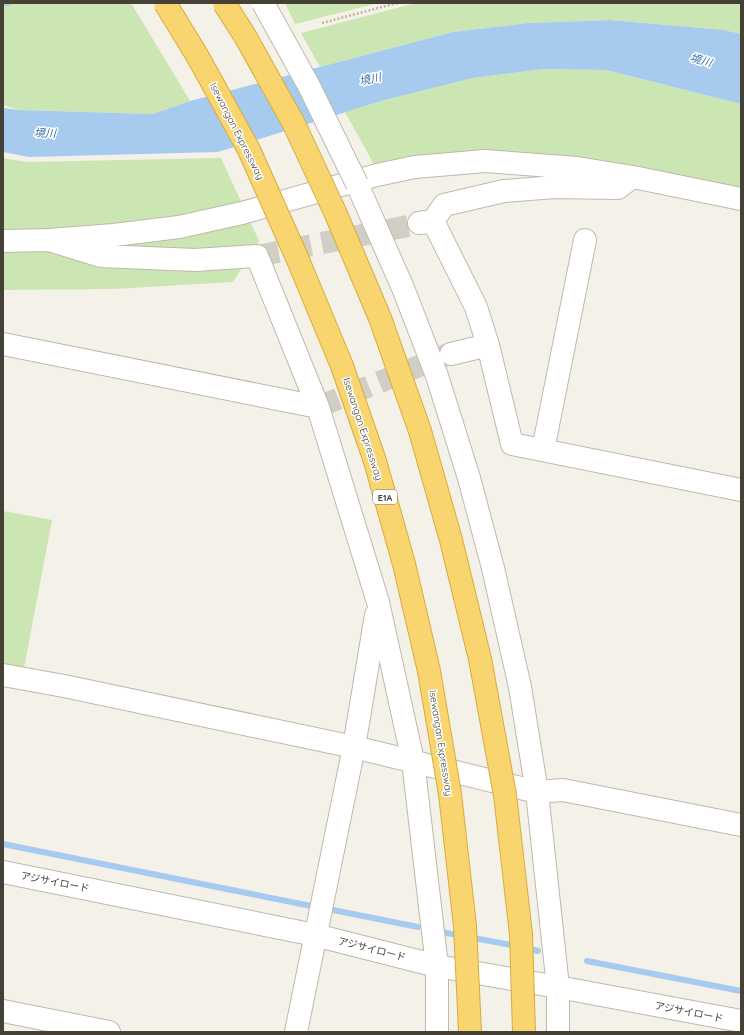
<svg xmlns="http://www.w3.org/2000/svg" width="744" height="1035" viewBox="0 0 744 1035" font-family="Quicksand,'Noto Sans JP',sans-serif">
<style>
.green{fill:#cbe6b2}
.water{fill:#a7cbee}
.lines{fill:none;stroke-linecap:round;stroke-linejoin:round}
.stream{stroke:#a7cbee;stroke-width:6}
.minor-tunnel{stroke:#d0cec5;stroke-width:22;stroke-dasharray:22 11;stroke-linecap:butt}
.minor-casing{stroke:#beb9ab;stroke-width:24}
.tertiary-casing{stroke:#beb9ab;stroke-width:24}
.path{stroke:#c0b69c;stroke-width:2.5;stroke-dasharray:2 2;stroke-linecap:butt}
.minor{stroke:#fff;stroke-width:22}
.tertiary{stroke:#fff;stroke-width:22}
.tertiary-bridge-casing{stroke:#beb9ab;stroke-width:24;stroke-linecap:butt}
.motorway-bridge-casing{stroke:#d8ab3e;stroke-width:24;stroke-linecap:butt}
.tertiary-bridge{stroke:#fff;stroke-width:22}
.motorway-bridge{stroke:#f8d56e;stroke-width:22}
.labels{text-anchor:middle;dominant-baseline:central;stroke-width:3;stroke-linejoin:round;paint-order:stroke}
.shield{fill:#fff;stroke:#7e7a73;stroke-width:1}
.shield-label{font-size:9px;font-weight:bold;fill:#464137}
.street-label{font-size:10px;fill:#464137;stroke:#fff}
.water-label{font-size:11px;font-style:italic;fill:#3471af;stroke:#fff}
</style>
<rect width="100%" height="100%" fill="#f3f1e8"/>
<path class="green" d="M3,3H131L190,101L153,114L19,110L3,105Z
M285,3H378L295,24Z
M416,3H741V34L724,30L610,20L528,23L453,32L320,67L301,33Z
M544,69L606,70L741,104V192L631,169L376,168L345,112L381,101L473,78Z
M3,158L27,162L221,158L259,241L233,282L113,289L3,290Z
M3,511L52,520L24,668L3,664Z"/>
<path class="water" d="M610,20L724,30L741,34V104L606,70L544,69L473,78L381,101L218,152L29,157L3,152V108L19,110L153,114L190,101L453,32L528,23Z"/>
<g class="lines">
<path class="stream" d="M3,3H8
M3,844L311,906
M328,909L418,927
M441,932L517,946
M526,948L538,951
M587,961L741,991"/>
<path class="minor-tunnel" d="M257,256L418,224
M318,407L449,354"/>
<defs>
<path id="minor" d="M433,221L476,307L488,345L512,444L741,490
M419,223L433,221L444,205L504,191L555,187L618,188L632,177
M49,240L101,256L195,260L257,256L318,407L378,602L413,761L437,966V1032
M3,241L49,240L114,235L179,227L242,213L377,175L415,167L485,161L577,168L633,177L741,199
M3,344L318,407
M451,354L488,345
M543,450L585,240
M3,675L64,686L354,747L537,792L563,790L741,825
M3,1011L109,1032
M296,1032L354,747L376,615"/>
<path id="tertiary" d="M357,184L403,288L437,376L469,478L493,568L520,687L537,792L558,987V1032
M3,872L315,935L437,966L558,987L741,1021"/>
</defs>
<use href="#minor" class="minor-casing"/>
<use href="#tertiary" class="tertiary-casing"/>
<path class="path" d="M322,23L397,3"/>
<use href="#minor" class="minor"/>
<use href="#tertiary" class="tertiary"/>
<defs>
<path id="tertiary-bridge" d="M263,3L309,86L357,184"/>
<path id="motorway-bridge" d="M165,3L198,57L249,150L298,260L342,366L375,461L404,564L429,671L450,794L465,926L470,1032
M224,3L245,36L294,124L335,212L380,318L420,431L451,540L480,659L505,795L521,934L524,1032"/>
</defs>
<use href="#tertiary-bridge" class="tertiary-bridge-casing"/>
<use href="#motorway-bridge" class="motorway-bridge-casing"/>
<use href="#tertiary-bridge" class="tertiary-bridge"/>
<use href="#motorway-bridge" class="motorway-bridge"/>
</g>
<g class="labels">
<rect class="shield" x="373" y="490" width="24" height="14" rx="3"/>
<g class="shield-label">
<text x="385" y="497">E1A</text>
</g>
<g class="street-label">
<text transform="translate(237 131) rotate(63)">Isewangan Expressway</text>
<text transform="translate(363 429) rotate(72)">Isewangan Expressway</text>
<text transform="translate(441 743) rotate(81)">Isewangan Expressway</text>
<text transform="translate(55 882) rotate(11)">アジサイロード</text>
<text transform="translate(372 949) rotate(14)">アジサイロード</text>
<text transform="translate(689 1012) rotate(11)">アジサイロード</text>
</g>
<g class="water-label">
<text transform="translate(701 60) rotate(16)">境川</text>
<text transform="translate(370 79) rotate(-13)">境川</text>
<text transform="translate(45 133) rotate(2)">境川</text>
</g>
</g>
<rect width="744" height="1035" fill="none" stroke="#464137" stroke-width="8"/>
</svg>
